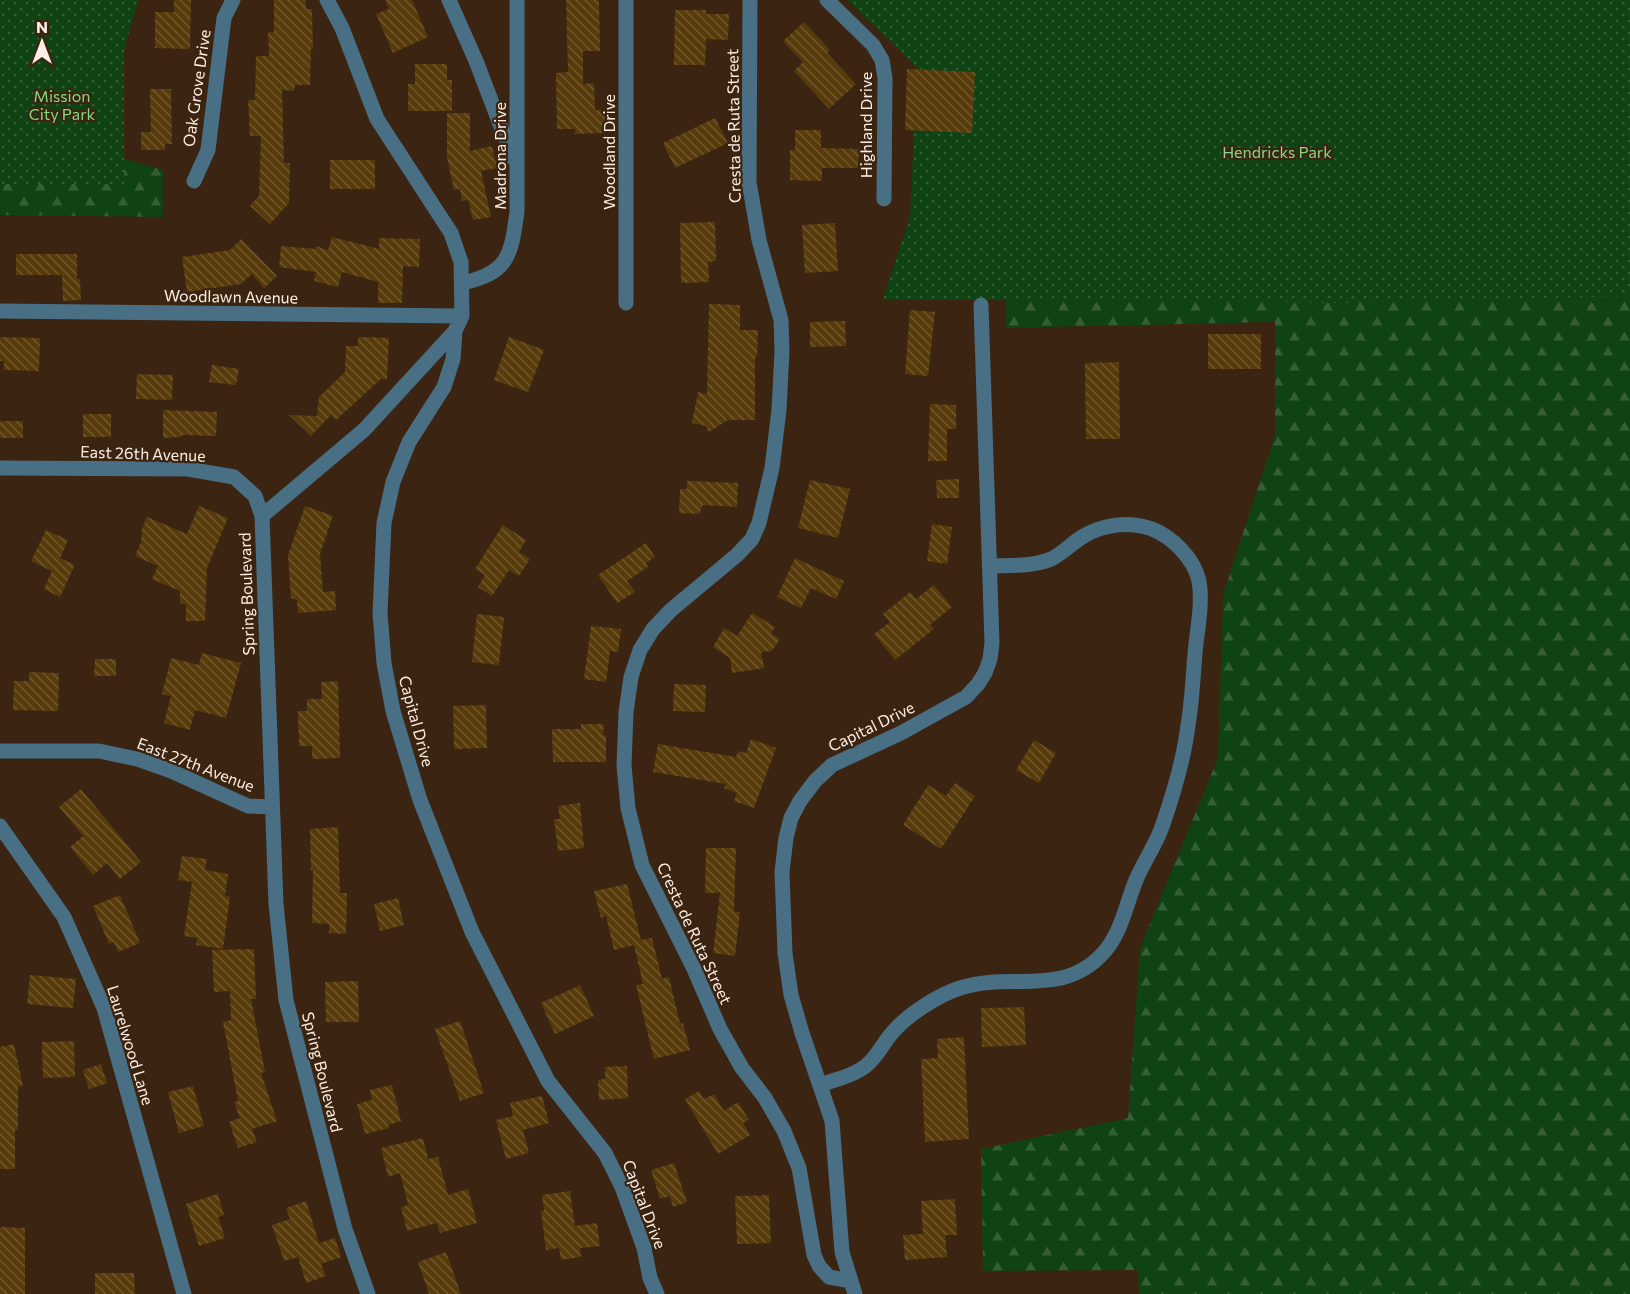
<svg xmlns="http://www.w3.org/2000/svg" width="1630" height="1294" viewBox="0 0 1630 1294" font-family="Commissioner,sans-serif">
<style>
.forest{fill:url(#forest-firs)}
.park{fill:url(#park-dots)}
.building{fill:url(#building-back-hatch)}
.lines{fill:none;stroke-linecap:round;stroke-linejoin:round}
.minor{stroke:#486f83;stroke-width:15}
.labels{text-anchor:middle;dominant-baseline:central;stroke-width:4.5;stroke-linejoin:round;paint-order:stroke}
.street-label{font-size:16px;fill:#feeee3;stroke:#3b2411}
.park-label{font-size:16px;fill:#81da81;stroke:#3b2411}
</style>
<defs>
<pattern id="forest-firs" width="22" height="20" patternUnits="userSpaceOnUse" patternTransform="scale(1.5)"><rect width="22" height="20" fill="#104314"/><path d="M5 1l3.5 6h-7zM16 11l3.5 6h-7z" fill="#345e36"/></pattern>
<pattern id="park-dots" width="8" height="8" patternUnits="userSpaceOnUse" patternTransform="scale(1.5)"><rect width="8" height="8" fill="#104314"/><path d="M2 2h.1M6 6h.1" fill="none" stroke="#345e36" stroke-width="1.8" stroke-linecap="round"/></pattern>
<pattern id="building-back-hatch" width="6" height="6" patternUnits="userSpaceOnUse" patternTransform="scale(1.5)"><rect width="6" height="6" fill="#573b0b"/><path d="M-1 5l2 2M0 0l6 6M5-1l2 2" fill="none" stroke="#70582e"/></pattern>
</defs>
<rect width="100%" height="100%" fill="#3b2411"/>
<path class="forest" d="M1630,0V1294H1139L1138,1270L983,1271L981,1149L1128,1118L1140,948L1218,758L1223,595L1275,435V322L1006,328V293Z
M108,154L163,170V217L0,215V171Z"/>
<path class="park" d="M0,0H138L124,50V184H0Z
M847,0H1630V296L1342,303L883,299L910,217L917,67Z"/>
<path class="building" d="M174,0H191L190,49L155,48V12H174Z
M274,0H306V9H312L313,49H311L310,85H295L294,91L282,90L284,163H290L289,203L270,224L250,206L259,196L261,136H250L248,100H255L256,56H269L268,32H274Z
M385,0H412L428,37L393,53L376,14L389,9Z
M566,0H599L600,51H583V84L594,83L595,110H605V133L575,134V129H557L556,73L568,72Z
M675,10H706V14H729L728,40L706,39L705,65H674Z
M804,22L830,50L827,53L856,84L829,109L794,71L803,62L783,41Z
M415,64H447V80H452V111H408V84H415Z
M907,69L975,72L972,133L905,130Z
M150,89H171L172,144H165V150H141V132H151Z
M447,113H470V151L492,146L497,168L481,171L491,217L473,220L468,200L462,201L460,189L454,190L447,158Z
M715,118L728,143L675,168L663,143Z
M795,130H821V148L859,149L858,168H822V181L790,180V150H795Z
M330,160H375V189H330Z
M715,222L716,261L708,262L709,282L681,283L680,223Z
M835,223L838,271L805,273L802,225Z
M332,237L379,249V238L420,239L419,267L403,266L402,303H378V282L342,272L338,287L314,281L316,272L279,267L281,246L315,249L316,246L328,250Z
M241,239L277,276L264,288L252,274L241,284L187,292L182,257L230,250Z
M16,254H77V279H80L81,300L63,301L62,275H16Z
M709,304L740,305V330H758L757,357H755V420H728L709,432L706,426L692,423L698,392L707,394Z
M910,310L935,312L928,376L905,374Z
M845,321L846,346L810,347V322Z
M1208,334H1261V369H1208Z
M0,337L40,338L39,371L4,370V361H0Z
M358,337L389,338L387,379H381L336,420L331,415L311,436L289,415L317,416L319,397L345,372L346,346H358Z
M509,337L544,350L528,392L494,380Z
M1119,362L1120,439H1086L1085,363Z
M212,365L239,369L236,385L209,382Z
M137,374L173,375L172,400L136,399Z
M930,404L956,405V429H947V461H928Z
M163,410L217,412L216,436L182,435V437L163,438Z
M83,414H111V437H83Z
M0,421H23V438H0Z
M959,479V498H937L936,480Z
M810,480L850,489L838,538L798,528Z
M687,481L738,483L737,507L703,505L699,514L679,513L680,489H687Z
M199,506L228,518L207,568L205,621H186V605L180,603V591L152,579L158,566L135,556L141,542L142,529L147,517L187,534Z
M305,506L333,516L320,554L323,592L335,591L336,610L298,613L297,600L291,598L288,555Z
M932,524L952,527L947,564L927,561Z
M503,525L526,540L519,552L530,559L519,576L509,570L492,596L478,587L485,575L475,569Z
M46,530L68,540L60,558L75,565L60,597L44,589L52,571L31,561Z
M646,543L655,557L646,563L648,567L627,581L635,592L617,603L598,575Z
M795,558L844,581L836,599L811,588L801,608L777,597Z
M934,585L952,607L930,625L934,629L895,660L874,634L890,622L883,614L910,592L916,599Z
M752,613L775,627L771,633L780,639L772,651L761,652L764,668L732,673L730,658L713,647L724,628L737,636Z
M477,614L504,617L499,665L472,662Z
M591,626L621,629L618,652L610,651L606,682L584,679Z
M202,653L241,663L226,718L195,710L190,730L164,723L171,696L162,694L171,658L199,665Z
M95,659H116V676H94Z
M29,672L59,673L58,711L13,710L14,681H29Z
M338,681L340,758L312,759V746H299L298,711H307V699H322L321,682Z
M674,684L706,685L705,712L673,711Z
M486,705L487,748L454,749L453,706Z
M581,724H604L603,735L606,736V762H553L552,729H581Z
M751,739L776,748L754,808L734,801L737,793L724,788L726,784L653,772L658,744L736,757L738,751L746,753Z
M1034,740L1056,753L1039,783L1016,770Z
M955,783L975,796L941,849L903,825L928,785L946,796Z
M81,789L141,862L120,879L107,863L93,875L70,847L83,836L59,807Z
M580,803L584,848L558,851L554,819H560L558,806Z
M338,827L340,893H347L346,934L329,933V924L312,923L313,870H311L310,829Z
M706,848H736L734,912H740L735,956L713,953L720,893H705Z
M182,856L207,859L205,870L228,874L225,896L230,897L223,949L196,945L197,938L184,936L192,882L178,880Z
M627,884L641,940L652,938L662,979L669,977L680,1024L683,1023L690,1050L654,1059L636,985L643,984L634,945L614,950L606,916L601,918L594,891Z
M120,895L140,943L118,952L114,942L109,944L93,906Z
M398,898L404,925L380,931L374,904Z
M254,949L256,999H251L265,1072L261,1073L277,1121L252,1129L257,1142L238,1148L229,1122L240,1118L234,1102L238,1101L223,1022L231,1020L230,991L214,992L212,950Z
M30,975L76,979L73,1008L27,1004Z
M358,981L359,1022H326L325,982Z
M580,985L594,1016L555,1034L541,1003Z
M1024,1007L1026,1045L982,1047L981,1008Z
M460,1021L484,1093L460,1101L435,1029Z
M964,1037L969,1139L925,1142L921,1059L938,1058L937,1039Z
M74,1041L75,1077L43,1078L42,1042Z
M14,1044L23,1086L18,1087V1130H15V1169H0V1047Z
M101,1064L107,1083L89,1089L83,1070Z
M627,1066L628,1098L599,1100L598,1080L605,1079V1067Z
M392,1085L401,1121L388,1125L389,1128L365,1134L357,1104L372,1100L370,1090Z
M193,1086L204,1126L179,1133L168,1092Z
M699,1091L704,1099L714,1094L724,1111L738,1102L749,1120L743,1123L750,1135L718,1154L685,1099Z
M542,1096L549,1123L523,1130L529,1153L506,1159L496,1120L513,1116L510,1103Z
M423,1138L428,1159L438,1157L448,1195L468,1189L477,1223L440,1233L437,1223L407,1231L401,1207L408,1205L400,1173L388,1177L381,1148Z
M674,1163L687,1202L673,1207L670,1196L660,1199L651,1170Z
M570,1191L575,1226L597,1223L600,1246L580,1248L581,1257L561,1260L559,1248L546,1250L541,1211H544L542,1195Z
M218,1194L224,1215L218,1217L225,1238L199,1246L186,1204Z
M769,1195L771,1243L737,1244L735,1196Z
M955,1199L957,1235H945L947,1257L905,1260L903,1235L923,1234L921,1201Z
M306,1201L319,1243L335,1238L341,1257L321,1264L326,1276L306,1283L298,1257L284,1261L272,1225L290,1219L286,1208Z
M0,1227L25,1228V1294H0Z
M446,1252L461,1294H429L418,1262Z
M95,1273H134L135,1294H95Z"/>
<g class="lines">
<path class="minor" d="M327,0L342,28L377,119L451,233L461,262L462,316L455,331L364,430L262,516L276,904L286,1000L345,1229L368,1294
M449,0L476,61L513,158
M626,0V303
M750,0L749,182L759,240L781,320L782,351L779,410L772,468L759,523L752,539L737,555L671,610L653,629L640,650L631,677L626,712L624,766L628,808L642,865L694,969L720,1029L742,1068L765,1098L784,1131L799,1168L814,1255L819,1266L829,1277L851,1281
M827,0L873,45L882,60L885,78L884,199
M194,181L208,150L224,18L233,0
M462,283C509,273 511,255 517,212V0
M0,311L462,316
M455,331L453,359L444,387L409,442L393,482L384,523L380,613L384,663L393,711L420,800L472,932L548,1081L605,1153L622,1187L644,1248L650,1278L657,1294
M0,468L188,469L234,477L255,496L262,516
M0,751H99L137,759L171,771L248,806L272,807
M0,826L64,917L104,1008L184,1294
M821,1085C836,1079 857,1075 869,1063C878,1055 884,1042 892,1033C907,1015 938,995 960,988C1011,971 1064,999 1105,951C1122,931 1126,904 1136,880C1144,861 1157,843 1163,824C1174,792 1184,759 1188,725C1192,702 1193,677 1195,653C1197,630 1203,604 1199,581C1194,558 1172,537 1152,529C1128,521 1103,524 1082,537C1072,543 1062,554 1051,559C1032,567 1010,565 989,566
M855,1294L842,1252L832,1121L802,1033L791,995L785,953L782,872L786,838L791,818L800,801L815,781L832,765L901,733L966,697L978,684L985,673L990,659L992,643L981,305"/>
</g>
<g class="labels">
<g class="street-label">
<text transform="translate(196 88) rotate(-82)">Oak Grove Drive</text>
<text transform="translate(865 125) rotate(-90)">Highland Drive</text>
<text transform="translate(733 126) rotate(-91)">Cresta de Ruta Street</text>
<text transform="translate(608 152) rotate(-90)">Woodland Drive</text>
<text transform="translate(499 156) rotate(-90)">Madrona Drive</text>
<text transform="translate(231 296) rotate(1)">Woodlawn Avenue</text>
<text transform="translate(143 453) rotate(2)">East 26th Avenue</text>
<text transform="translate(246 594) rotate(-92)">Spring Boulevard</text>
<text transform="translate(417 721) rotate(75)">Capital Drive</text>
<text transform="translate(871 726) rotate(-26)">Capital Drive</text>
<text transform="translate(196 764) rotate(21)">East 27th Avenue</text>
<text transform="translate(695 933) rotate(65)">Cresta de Ruta Street</text>
<text transform="translate(131 1045) rotate(73)">Laurelwood Lane</text>
<text transform="translate(323 1072) rotate(76)">Spring Boulevard</text>
<text transform="translate(645 1204) rotate(69)">Capital Drive</text>
</g>
<g class="park-label">
<text x="62" y="95">Mission<tspan x="62" dy="18">City Park</tspan></text>
<text x="1277" y="151">Hendricks Park</text>
</g>
</g>
<g transform="translate(42 42)" stroke="#3b2411" stroke-width="4.5" paint-order="stroke">
<path d="M0-4.5L10 22L0 15L-10 22Z" fill="#feeee3"/>
<text y="-9" font-size="16" font-weight="bold" text-anchor="middle" fill="#feeee3">N</text>
</g>
</svg>
